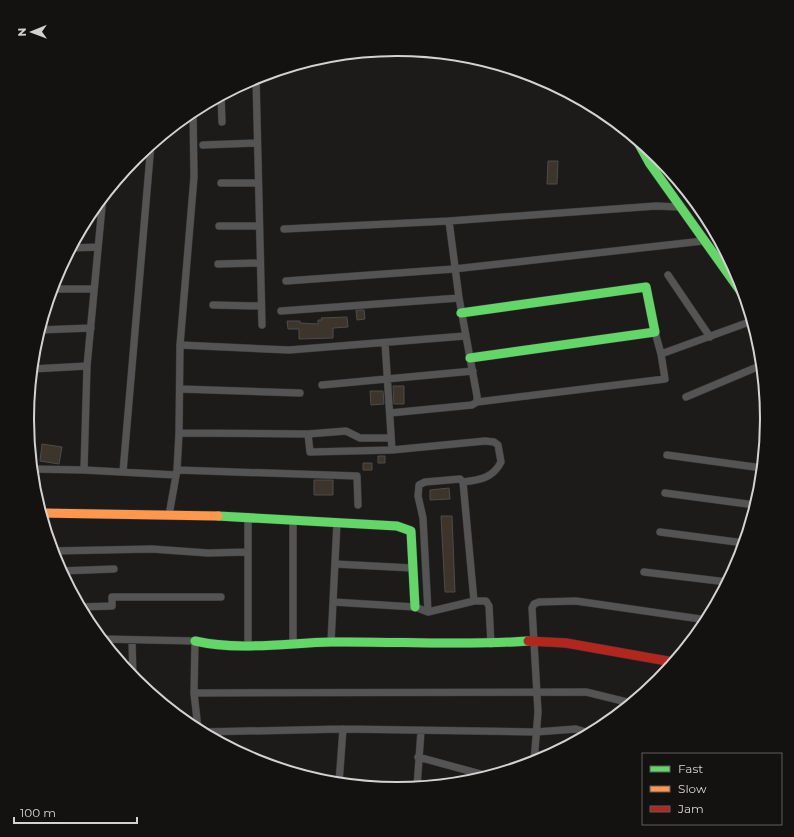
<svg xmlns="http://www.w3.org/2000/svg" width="794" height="837" viewBox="0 0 794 837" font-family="Montserrat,sans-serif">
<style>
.building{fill:#3d342b;stroke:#4c4c4b}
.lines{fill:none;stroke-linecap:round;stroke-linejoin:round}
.street-casing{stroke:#373636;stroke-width:8}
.fast-casing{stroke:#373636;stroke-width:10}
.slow-casing{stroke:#373636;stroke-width:10}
.jam-casing{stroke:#373636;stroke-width:10}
.street{stroke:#555454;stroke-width:7}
.fast{stroke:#63d668;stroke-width:9}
.slow{stroke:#ff974d;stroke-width:9}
.jam{stroke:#b3261e;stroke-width:9}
.rim{fill:none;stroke:#d3d1d1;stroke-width:2}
</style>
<rect width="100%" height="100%" fill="#1c1b1a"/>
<path class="building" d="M548,161H558L557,184H547Z
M356,310H364L365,319L357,320Z
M347,317L348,327L333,328V338L299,339V329H288L287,321H300V323L318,324V320H322L321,318Z
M393,386H404V404H394Z
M370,391H383L384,404L371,405Z
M42,444L62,447L59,464L40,461Z
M378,456H385V463H378Z
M363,463H372V470H363Z
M314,480H333V495H314Z
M449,488L450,499L430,500V490Z
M441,516H452L455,592H445Z"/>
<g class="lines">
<defs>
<path id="street" d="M256,77L262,325
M221,95L222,122
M203,145L257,143
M650,164L664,163
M221,183H258
M219,226H259
M284,229L449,221L656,206L680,207
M71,248L98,247
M218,264L260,263
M668,275L710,337
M286,281L454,269L703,241
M52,289H94
M213,305L261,306
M281,311L459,298
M39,330L91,328
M655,332L661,354
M180,345L289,350L465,336
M32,369L87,366
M322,385L473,371
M180,389L300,393
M686,397L762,365
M477,402L665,379L661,354L752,321
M390,413L472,405L477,402V396L459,298L449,221
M179,433L308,434L310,452L392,450L385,343
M308,434L346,431L360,438H391
M392,450L485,441L494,442L498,445L501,462C493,478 480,480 463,482
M667,455L762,468
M32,469L84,470L176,475
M84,470L87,366L103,196
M177,470L357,476L358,505
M123,472L151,144
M665,493L755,505
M169,515L177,470L179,433L180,345L194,177L193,110
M248,517V645
M660,532L744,543
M52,551L152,549L208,553L248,552
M335,564L412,568
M61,571L114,569
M644,572L727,582
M333,602L415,607L428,612L474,601H486L489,606L491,644
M80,607L112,606V597H221
M428,612L423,518L418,496L419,485L425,482L460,479L463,482L474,601
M102,639L195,641L194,693L198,729
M132,640L133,678
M331,642L337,522
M293,643V520
M194,693L586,692L631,703
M202,732L343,729L536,732L576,729L589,733
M418,757L488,776
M534,762L538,712L532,608L534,604L539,602L576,601L707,620
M339,783L343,729
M417,787L421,731"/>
<path id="fast" d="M635,137L650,164L746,299
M461,313L646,287L655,332L470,358
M218,516L397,526L411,531L415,607
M195,641C239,651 286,643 331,642C396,641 462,646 528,641"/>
<path id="slow" d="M41,513L218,516"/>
<path id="jam" d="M528,641L566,643L673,662"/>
</defs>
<use href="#street" class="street-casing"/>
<use href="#fast" class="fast-casing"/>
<use href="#slow" class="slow-casing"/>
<use href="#jam" class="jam-casing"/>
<use href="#street" class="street"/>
<use href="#fast" class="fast"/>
<use href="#slow" class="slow"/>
<use href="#jam" class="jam"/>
</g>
<path d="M0 0H794V837H0ZM34 419a363 363 0 1 1 726 0a363 363 0 1 1-726 0Z" fill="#141210" fill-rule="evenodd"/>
<path class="rim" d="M34 419a363 363 0 1 1 726 0a363 363 0 1 1-726 0Z"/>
<rect x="642" y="753" width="140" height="72" fill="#141210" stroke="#605e5d"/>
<rect x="650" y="766" width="20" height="6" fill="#63d668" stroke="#605e5d"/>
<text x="678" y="773" font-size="12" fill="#d3d1d1">Fast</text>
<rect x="650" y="786" width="20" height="6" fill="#ff974d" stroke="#605e5d"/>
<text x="678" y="793" font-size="12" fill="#d3d1d1">Slow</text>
<rect x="650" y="806" width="20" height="6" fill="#b3261e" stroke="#605e5d"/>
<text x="678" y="813" font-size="12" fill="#d3d1d1">Jam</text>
<g transform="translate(32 32) rotate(269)" stroke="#141210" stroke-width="3" paint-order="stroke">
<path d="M0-3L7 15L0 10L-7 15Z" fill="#d3d1d1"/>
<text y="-6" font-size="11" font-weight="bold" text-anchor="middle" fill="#d3d1d1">N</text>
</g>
<path d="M14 817v6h123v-6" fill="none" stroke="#d3d1d1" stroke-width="2"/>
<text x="20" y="817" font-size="12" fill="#d3d1d1" stroke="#141210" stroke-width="3" paint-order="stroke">100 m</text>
</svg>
